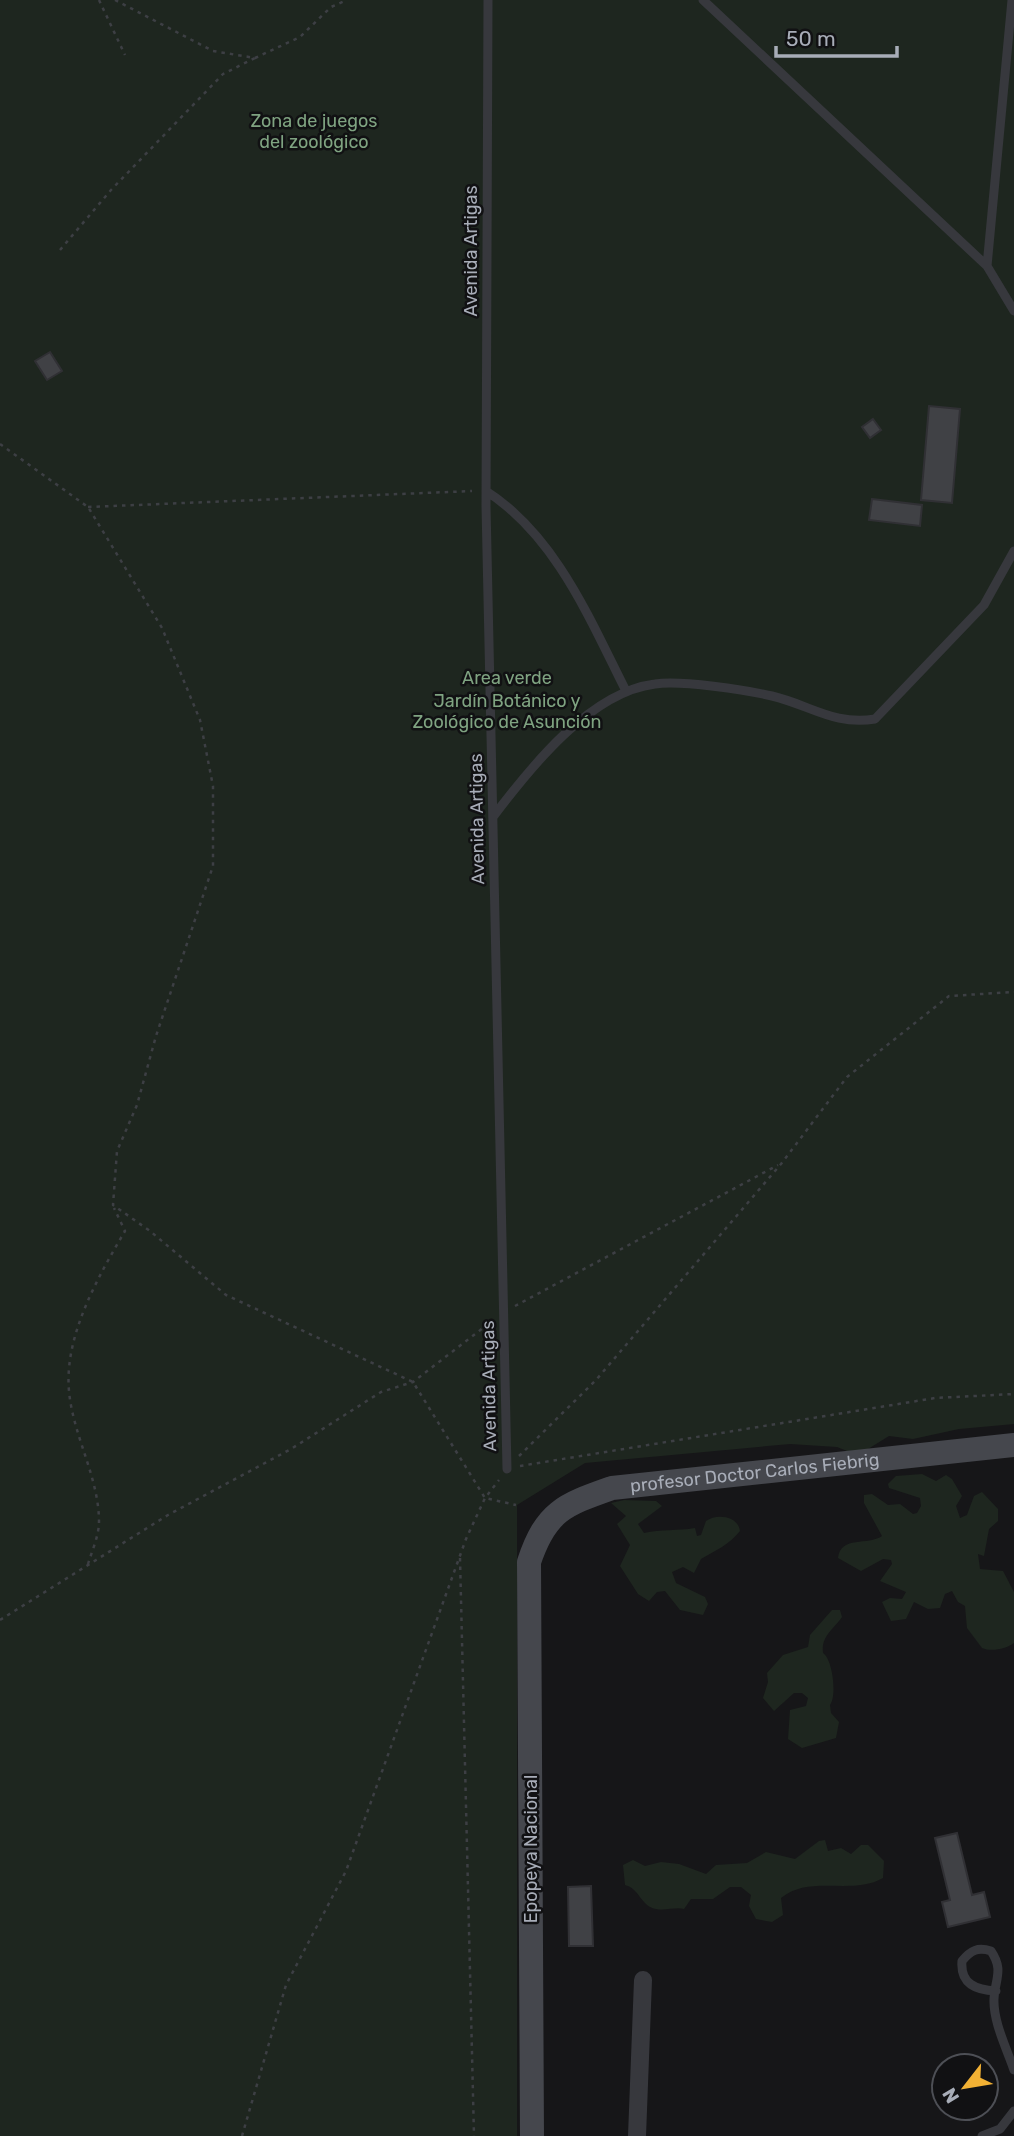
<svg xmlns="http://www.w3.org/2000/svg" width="1014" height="2136" viewBox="0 0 1014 2136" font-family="Rubik,sans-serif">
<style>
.green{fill:#1e261f}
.building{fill:#404145;stroke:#303034;stroke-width:2}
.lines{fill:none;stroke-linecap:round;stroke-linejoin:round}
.path{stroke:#3d3f44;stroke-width:2.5;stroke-dasharray:3.5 5;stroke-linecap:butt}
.lane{stroke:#37383d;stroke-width:9}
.street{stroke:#37383d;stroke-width:18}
.secondary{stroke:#45474d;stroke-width:24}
.labels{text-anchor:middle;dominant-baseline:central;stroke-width:5;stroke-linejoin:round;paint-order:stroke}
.park-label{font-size:18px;fill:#7fa381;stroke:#111113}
.street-label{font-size:18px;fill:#a8adb8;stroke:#111113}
</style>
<rect width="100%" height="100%" fill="#161618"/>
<path class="green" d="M0,0H1014V1424L959,1429L913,1439L889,1436L868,1449L852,1453L837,1447L790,1444L585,1463L517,1505V2136H0Z
M922,1474L936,1481L946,1475L952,1479L962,1496L956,1506L960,1518L967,1515L974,1496L982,1492L998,1509V1521L989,1529L984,1556L978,1554L980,1569L1003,1571L1014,1592V1643C1006,1649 991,1652 982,1648L967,1628L965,1606L958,1602L952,1591L945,1594L940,1608L928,1609L914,1602L906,1619L891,1621L882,1602L890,1598L902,1599L906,1592L880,1581L892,1564L891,1560L883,1559L861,1571L838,1558C841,1535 868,1546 882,1536L864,1503V1495L872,1494L888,1505L900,1504L913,1514L917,1513L921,1506L920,1498L889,1488L888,1484L896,1476Z
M624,1500L656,1501L662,1506L638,1524L644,1533C661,1529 678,1531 695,1528L697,1536L701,1535L706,1521C717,1513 738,1516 740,1531C730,1544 715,1551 701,1559L694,1573L683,1567L672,1572L676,1583L705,1597L708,1604L703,1615L680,1610L665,1591L657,1592L649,1601L638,1594L620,1566L630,1545L617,1524L626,1516L611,1503Z
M832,1610H840L842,1617C833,1630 821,1636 823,1653C833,1660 837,1696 830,1705L831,1713L839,1722L836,1738L802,1748L788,1739L790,1710L806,1706L808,1698L802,1693H794L774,1711L763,1698L768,1682L767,1673L783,1655L808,1647L810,1635Z
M825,1840L828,1851L841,1848L851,1854L861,1845H868L884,1861L883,1878C851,1896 810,1874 781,1898L783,1915L772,1922L756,1919L749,1906L751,1895L741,1887H730L713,1899H691L684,1909C673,1906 656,1915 645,1903C638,1896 636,1888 625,1885L623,1865L633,1860L645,1866L661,1862L679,1864L706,1874L716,1865L747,1863L766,1852L795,1859L819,1841Z"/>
<path class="building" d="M50,352L62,371L47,380L35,361Z
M929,406L960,409L952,503L921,500Z
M873,419L881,430L870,438L862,427Z
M872,499L922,505L920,526L869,520Z
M957,1833L972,1895L984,1892L990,1917L948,1927L942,1902L950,1900L935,1838Z
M591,1886L593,1946H569L568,1887Z"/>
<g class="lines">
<path class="path" d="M99,0L125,55
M115,0L213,51L255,58L300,37L331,7L347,0
M60,250L111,190L223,74L255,58
M0,444L88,507L162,628L200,720L213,786V866L156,1036L137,1105L117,1151L113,1205L150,1231L226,1295L413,1382L485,1498L516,1505
M88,507L472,491
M515,1306L778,1165
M519,1456L596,1380L781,1164L847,1077L949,996L1014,992
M520,1466L935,1398L1014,1394
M460,1558L474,2136
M88,1564C92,1551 99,1535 99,1522C99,1477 73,1436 69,1391C64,1336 98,1277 125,1231L114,1208
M0,1620L168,1515L291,1449L381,1392L413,1382L492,1321
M242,2136L286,1985L346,1871L466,1539L485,1498L499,1480"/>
<path class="lane" d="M488,0L486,506L507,1469
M703,0L987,266L1014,311
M987,266L1012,0
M486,491C556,536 590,620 626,691
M493,817C530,768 590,692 655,684C681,680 746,690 772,696C810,705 835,726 875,719L984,605L1014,551
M996,1991C976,1990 960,1984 962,1961C971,1950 978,1947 991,1951C1004,1970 995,1979 994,1999C993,2022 1007,2049 1014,2070
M982,2136L1000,2129L1014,2111"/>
<path class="street" d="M637,2136L643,1980"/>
<path class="secondary" id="s1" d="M532,2136L529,1562C546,1511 564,1505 612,1488L1014,1445"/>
</g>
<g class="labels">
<g class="park-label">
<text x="314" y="121">Zona de juegos<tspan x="314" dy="21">del zoológico</tspan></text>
<text x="507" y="678">Area verde</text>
<text x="507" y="701">Jardín Botánico y<tspan x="507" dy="21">Zoológico de Asunción</tspan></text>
</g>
<g class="street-label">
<text transform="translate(471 251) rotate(-90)">Avenida Artigas</text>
<text transform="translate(477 819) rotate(-91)">Avenida Artigas</text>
<text transform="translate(489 1386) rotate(-91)">Avenida Artigas</text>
<text stroke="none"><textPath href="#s1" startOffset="835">profesor Doctor Carlos Fiebrig</textPath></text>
<text transform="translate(531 1849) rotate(-90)">Epopeya Nacional</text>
</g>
</g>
<g transform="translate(965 2087) rotate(239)"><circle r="33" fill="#111113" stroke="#4d4f55" stroke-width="2"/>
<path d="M0-5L12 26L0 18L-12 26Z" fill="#f2b134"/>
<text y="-10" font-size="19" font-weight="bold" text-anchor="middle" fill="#a8adb8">N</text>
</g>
<path d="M776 46v10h121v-10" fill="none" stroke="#a8adb8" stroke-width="3.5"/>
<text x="786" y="46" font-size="21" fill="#a8adb8" stroke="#111113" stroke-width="5" paint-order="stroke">50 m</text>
</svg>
